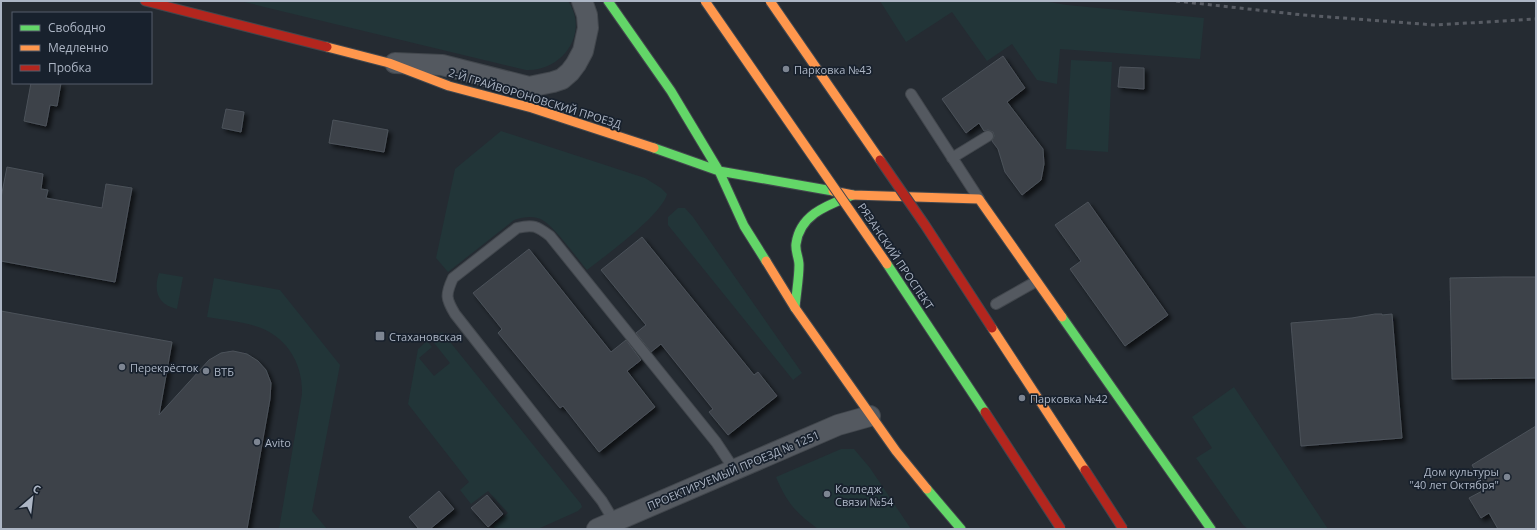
<svg xmlns="http://www.w3.org/2000/svg" width="1537" height="530" viewBox="0 0 1537 530" font-family="'Open Sans',sans-serif">
<style>
.green{fill:#223538}
.building{fill:#3c4249;stroke:#4c525a;filter:url(#shadow)}
.lines{fill:none;stroke-linecap:round;stroke-linejoin:round}
.lane-casing{stroke:#42474d;stroke-width:12}
.street-casing{stroke:#42474d;stroke-width:22}
.fast-casing{stroke:#42474d;stroke-width:11}
.slow-casing{stroke:#42474d;stroke-width:11}
.jam-casing{stroke:#42474d;stroke-width:11}
.lane{stroke:#545960;stroke-width:10}
.street{stroke:#545960;stroke-width:20}
.fast{stroke:#63d668;stroke-width:9}
.slow{stroke:#ff974d;stroke-width:9}
.jam{stroke:#b3261e;stroke-width:9}
.rail{stroke:#585c64;stroke-width:3;stroke-dasharray:4 4;stroke-linecap:butt}
.fast-bridge-casing{stroke:#42474f;stroke-width:11;stroke-linecap:butt}
.slow-bridge-casing{stroke:#42474f;stroke-width:11;stroke-linecap:butt}
.jam-bridge-casing{stroke:#42474f;stroke-width:11;stroke-linecap:butt}
.fast-bridge{stroke:#63d668;stroke-width:9}
.slow-bridge{stroke:#ff974d;stroke-width:9}
.jam-bridge{stroke:#b3261e;stroke-width:9}
.poi-dot{fill:#7d8592;stroke:#18212d;stroke-width:1.5}
.labels{text-anchor:middle;dominant-baseline:central;stroke-width:3.5;stroke-linejoin:round;paint-order:stroke}
.poi-label{font-size:11px;fill:#adb6c5;stroke:#18212d;text-anchor:start}
.street-label{font-size:11px;fill:#adb6c5;stroke:#18212d}
</style>
<defs>
<filter id="shadow"><feDropShadow dx="3.5" dy="3.5" stdDeviation="2" flood-color="#0009"/></filter>
</defs>
<rect width="100%" height="100%" fill="#252b32"/>
<path class="green" d="M240,1H568C590,33 562,72 526,70Z
M880,1H1043L1067,5L1204,18L1200,59L1060,49L1057,84L1037,80L1012,44L987,61L952,12L906,42Z
M1071,60L1112,62L1108,152L1066,149Z
M501,131L645,178L661,188L667,194C662,215 606,255 587,270C577,258 557,230 544,221C535,215 524,217 514,220L448,272L436,258L455,169Z
M678,208H685L693,217L802,373L793,380L668,225V217Z
M159,273L183,277L177,309C158,305 153,291 159,273Z
M214,278L280,290L340,365L312,511L327,529H279L302,394C303,363 286,335 255,326C240,321 223,320 207,317Z
M442,332L581,504L582,507L578,511L538,529H496L493,526L508,513L488,491L471,504L460,490L469,482L408,404L418,349L427,341L432,347L419,358L434,376L450,363L431,339Z
M1234,387L1328,529H1248L1243,525L1196,458L1212,448L1192,417Z
M841,449H854L870,468L911,529H818C795,512 787,503 776,477Z"/>
<path class="building" d="M1003,56L1025,88L1007,102L1043,149L1044,164L1041,180L1022,195L1005,172L998,149L992,141L994,136L993,132L988,130L984,131L979,123L966,133L942,99Z
M1120,67L1144,68V89L1118,87Z
M31,83H61L57,106L50,105L46,126L24,121Z
M226,109L244,112L241,132L222,128Z
M333,120L388,130L384,152L329,143Z
M7,167L43,174L41,189L48,190L46,198L102,208L106,184L132,188L115,282L1,261V198Z
M1088,202L1168,315L1125,346L1070,269L1081,261L1055,225Z
M642,237L754,375L758,372L777,396L728,435L709,412L713,409L661,344L651,352L636,333L646,325L601,270Z
M529,249L611,352L626,340L641,360L627,371L655,407L599,452L563,406L560,408L498,333L502,329L473,293Z
M1503,277H1536V378L1452,379L1450,278Z
M1,311L172,342L159,415L209,360L221,353L233,351L247,354L258,361L266,370L271,383L270,399L247,529H1Z
M1375,314H1382V315L1392,314L1402,438L1301,446L1291,323L1352,318Z
M1536,426V529H1498L1489,513L1481,518L1469,498L1486,489L1472,465Z
M439,491L454,509L430,529H419L409,517Z
M487,495L503,514L488,527L471,508Z"/>
<g class="lines">
<defs>
<path id="lane" d="M911,94L979,199
M952,158L988,136
M996,304L1035,282
M614,521L602,501L455,314C446,299 445,295 453,278L517,228C533,224 537,226 550,236L716,442L734,469"/>
<path id="street" d="M395,63L442,65L529,87L553,82L562,79L570,72L576,64L583,51L588,28L587,15L582,1
M597,529L838,425L870,416"/>
<path id="fast" d="M608,1L671,91L719,171L744,226L766,261
M654,148L719,171L833,191
M795,308C796,294 799,279 799,265C799,258 795,251 796,244C800,214 828,205 853,195
M1062,317L1211,529
M927,489L961,529"/>
<path id="slow" d="M327,47L389,63L449,86L532,108L654,148
M833,191L853,195L979,199L1062,317
M766,261L795,308L896,451L927,489"/>
<path id="jam" d="M145,1L327,47"/>
</defs>
<use href="#lane" class="lane-casing"/>
<use href="#street" class="street-casing"/>
<use href="#fast" class="fast-casing"/>
<use href="#slow" class="slow-casing"/>
<use href="#jam" class="jam-casing"/>
<use href="#lane" class="lane"/>
<use href="#street" class="street"/>
<use href="#fast" class="fast"/>
<use href="#slow" class="slow"/>
<use href="#jam" class="jam"/>
<path class="rail" d="M1176,1L1303,15L1435,25L1536,19"/>
<defs>
<path id="fast-bridge" d="M887,264L985,412"/>
<path id="slow-bridge" d="M705,1L887,264
M770,1L880,160
M992,328L1085,470"/>
<path id="jam-bridge" d="M880,160L925,225L992,328
M985,412L1061,529
M1085,470L1123,529"/>
</defs>
<use href="#fast-bridge" class="fast-bridge-casing"/>
<use href="#slow-bridge" class="slow-bridge-casing"/>
<use href="#jam-bridge" class="jam-bridge-casing"/>
<use href="#fast-bridge" class="fast-bridge"/>
<use href="#slow-bridge" class="slow-bridge"/>
<use href="#jam-bridge" class="jam-bridge"/>
</g>
<g class="poi-dot">
<circle cx="786" cy="69" r="4"/>
<rect x="375" y="331" width="10" height="10" rx="2"/>
<circle cx="122" cy="367" r="4"/>
<circle cx="206" cy="371" r="4"/>
<circle cx="1022" cy="398" r="4"/>
<circle cx="257" cy="442" r="4"/>
<circle cx="1507" cy="477" r="4"/>
<circle cx="827" cy="494" r="4"/>
</g>
<g class="labels">
<g class="poi-label">
<text x="794" y="69">Парковка №43</text>
<text x="389" y="336">Стахановская</text>
<text x="130" y="367">Перекрёсток</text>
<text x="214" y="371">ВТБ</text>
<text x="1030" y="398">Парковка №42</text>
<text x="265" y="442">Avito</text>
<text x="1499" y="471" text-anchor="end">Дом культуры<tspan x="1499" dy="13">"40 лет Октября"</tspan></text>
<text x="835" y="488">Колледж<tspan x="835" dy="13">Связи №54</tspan></text>
</g>
<g class="street-label">
<text transform="translate(535 98) rotate(17)">2-Й ГРАЙВОРОНОВСКИЙ ПРОЕЗД</text>
<text transform="translate(896 256) rotate(56)">РЯЗАНСКИЙ ПРОСПЕКТ</text>
<text transform="translate(733 470) rotate(-23)">ПРОЕКТИРУЕМЫЙ ПРОЕЗД № 1251</text>
</g>
</g>
<rect width="1537" height="530" fill="none" stroke="#adb6c5" stroke-width="4"/>
<rect x="12" y="12" width="140" height="72" fill="#18212d" stroke="#545d6a"/>
<rect x="20" y="25" width="20" height="6" fill="#63d668" stroke="#545d6a"/>
<text x="48" y="32" font-size="12" fill="#adb6c5">Свободно</text>
<rect x="20" y="45" width="20" height="6" fill="#ff974d" stroke="#545d6a"/>
<text x="48" y="52" font-size="12" fill="#adb6c5">Медленно</text>
<rect x="20" y="65" width="20" height="6" fill="#b3261e" stroke="#545d6a"/>
<text x="48" y="72" font-size="12" fill="#adb6c5">Пробка</text>
<g transform="translate(32 498) rotate(28)" stroke="#18212d" stroke-width="3" paint-order="stroke">
<path d="M0-3L7 15L0 10L-7 15Z" fill="#adb6c5"/>
<text y="-6" font-size="11" font-weight="bold" text-anchor="middle" fill="#adb6c5">С</text>
</g>
</svg>
